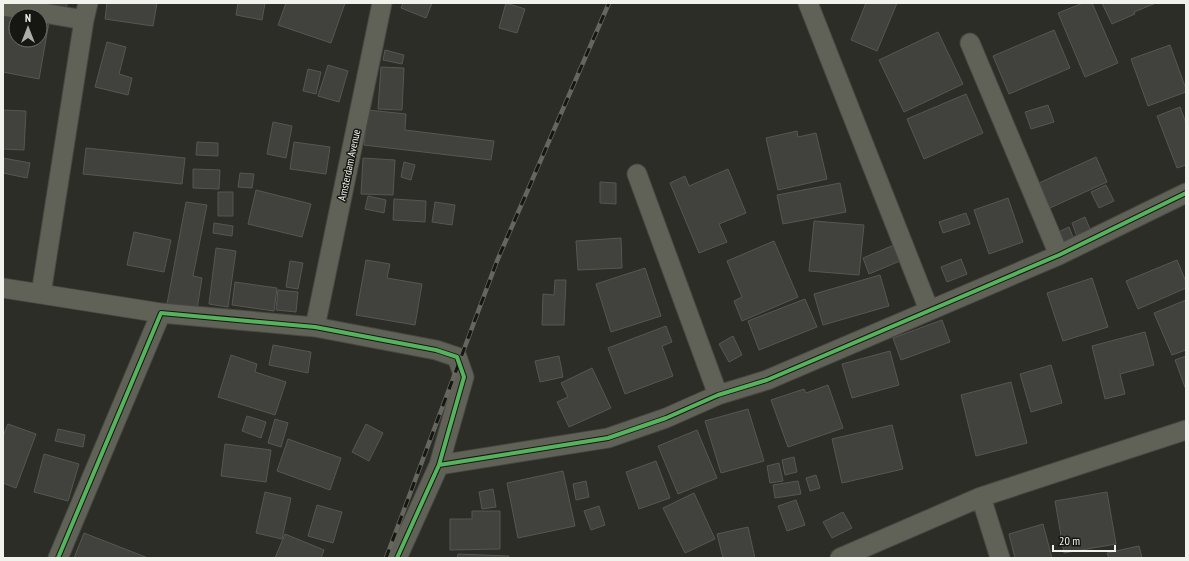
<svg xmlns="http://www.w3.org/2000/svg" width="1189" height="561" viewBox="0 0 1189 561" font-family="'PT Sans Narrow',sans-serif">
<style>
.building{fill:#41423d;stroke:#565751}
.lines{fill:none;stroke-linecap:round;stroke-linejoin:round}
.minor-casing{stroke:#474843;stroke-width:21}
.minor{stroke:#606257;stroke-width:19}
.rail-casing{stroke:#65675f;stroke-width:4.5}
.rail{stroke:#161712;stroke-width:3;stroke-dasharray:9;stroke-linecap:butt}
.cycleway-casing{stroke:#161712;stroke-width:6}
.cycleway{stroke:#56b35d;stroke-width:4}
.labels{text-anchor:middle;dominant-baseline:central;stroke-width:3;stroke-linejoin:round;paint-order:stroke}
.street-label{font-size:11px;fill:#f1f2eb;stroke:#161712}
</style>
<rect width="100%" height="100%" fill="#2c2d27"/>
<path class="building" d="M50,3H67L66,15L49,13Z
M107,3H157L153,26L105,19Z
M238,3H265L262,20L236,15Z
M286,3H345L331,43L278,25Z
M403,3H432L426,18L401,8Z
M506,3L525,9L517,33L499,28Z
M866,3H897L877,51L851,40Z
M1083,3H1092L1118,63L1085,77L1058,13Z
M1102,3H1156L1134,12L1135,14L1112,24Z
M3,14L16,16V40H40V21L49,22L39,79L3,72Z
M1054,30L1070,68L1009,94L993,56Z
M938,32L963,84L904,112L879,60Z
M107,42L126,47L119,74L132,78L128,95L95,87Z
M1170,45L1186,89V92L1148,106L1131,59Z
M385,50L404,55L402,64L383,60Z
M328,65L348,71L339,102L318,96Z
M381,67L404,68L402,110L378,109Z
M308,69L321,72L316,94L303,91Z
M966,94L983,133L924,159L907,119Z
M1048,105L1054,122L1031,129L1025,112Z
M1180,107L1186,123V165L1177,168L1157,116Z
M3,110L26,111L24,150L3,149Z
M368,110L406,114L405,130L494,141L491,160L364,145Z
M273,122L292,126L286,158L267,154Z
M797,131L798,137L816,133L827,179L778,190L766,138Z
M197,142L218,143V156L196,155Z
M294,142L330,147L326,174L290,169Z
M86,148L185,158L182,184L83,174Z
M1096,157L1107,182L1050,208L1039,183Z
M3,158L30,163L27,178L3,173Z
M363,158L395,160L393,195L361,194Z
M404,162L415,165L411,180L401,177Z
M193,169L220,170L219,189L193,188Z
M728,169L746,213L719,224L727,242L699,253L670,183L685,176L689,186Z
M240,173L254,174L252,188L238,187Z
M600,182L616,183V204L600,203Z
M840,183L846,212L783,224L777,195Z
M1106,185L1114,201L1099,208L1091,192Z
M256,190L311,204L302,237L248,224Z
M218,192H233V216H218Z
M368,196L386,200L384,213L365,209Z
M1008,198L1023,242L989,254L974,210Z
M394,199L426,201L425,222L393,220Z
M186,202L207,205L193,276L202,278L197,309L167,304Z
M435,202L455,205L452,225L432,222Z
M966,213L970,224L943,233L939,222Z
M1085,217L1092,234L1078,239L1072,223Z
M814,221L864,225L859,275L809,271Z
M214,223L233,226L232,236L213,233Z
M1069,227L1075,242L1062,247L1056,233Z
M134,232L171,240L164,272L127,265Z
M621,238L622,268L578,270L576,241Z
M774,241L798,297L742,321L734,301L742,297L727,261Z
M894,245L900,261L869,274L863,258Z
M216,248L236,251L228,307L209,304Z
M961,259L967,274L947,282L941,267Z
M366,260L390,264L387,278L422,284L415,325L356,315Z
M1177,260L1186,282V288L1138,309L1126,281Z
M290,261L303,263L298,289L286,287Z
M645,268L661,316L611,332L596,284Z
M880,275L889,306L823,325L814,294Z
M1092,278L1108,327L1063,341L1047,293Z
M555,280H566L564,325H542L543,294L554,295Z
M235,282L277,288L274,311L232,305Z
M278,290L298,292L296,312L276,310Z
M805,299L817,327L759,350L748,321Z
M1186,300V350L1172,355L1154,313Z
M942,320L950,342L901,360L893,338Z
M666,326L672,342L662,346L673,376L625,394L608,348Z
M1145,332L1154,365L1120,374L1125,394L1105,399L1092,346Z
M733,336L742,355L729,362L719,344Z
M273,345L311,352L308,373L269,365Z
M890,351L899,385L852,398L842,364Z
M231,355L257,364L255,372L286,382L275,415L218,397Z
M559,356L563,377L540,382L535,361Z
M1186,356V390L1175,360Z
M1051,365L1062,403L1031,412L1020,374Z
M592,368L611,408L569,427L557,402L568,397L561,383Z
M1011,382L1027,443L976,456L961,395Z
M828,385L843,428L788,447L771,400L804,389L806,393Z
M748,409L764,461L721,473L705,421Z
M247,416L266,422L261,438L242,431Z
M275,419L288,423L281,447L268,443Z
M8,424L36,434L16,488L3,483V436Z
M366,424L383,433L369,461L352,452Z
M892,425L903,469L842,483L832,439Z
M58,429L85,435L83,447L55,441Z
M697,430L717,478L678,494L658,446Z
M288,439L341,458L330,490L277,471Z
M225,444L271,450L266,482L221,476Z
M44,454L79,464L68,501L34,492Z
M794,457L797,472L785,475L782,460Z
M656,461L670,498L639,509L626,472Z
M779,463L783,481L770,483L767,466Z
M563,471L575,526L518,538L507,483Z
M816,475L820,488L810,491L806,478Z
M586,481L589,497L576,500L573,484Z
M798,481L801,494L775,498L773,485Z
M493,489L496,507L482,509L479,492Z
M265,492L291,498L282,539L256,533Z
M1107,492L1116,544L1064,553L1055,501Z
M694,493L715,539L685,553L663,508Z
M796,500L805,525L787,531L778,506Z
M317,505L342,512L333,543L308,536Z
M599,506L605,525L591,530L584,511Z
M472,511H500V549L450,550V519H472Z
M843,512L852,528L832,538L823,522Z
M1043,524L1052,558H1015L1009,534Z
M748,527L755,558H723L717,534Z
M84,533L148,558H74Z
M285,534L324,550L321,558H275Z
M1139,546L1142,558H1109L1107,553Z
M458,554L509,556V558H457Z"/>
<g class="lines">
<defs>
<path id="minor" d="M808,3L929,310
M3,6L84,20
M970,43L1059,255
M637,174L718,395
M3,288L161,313
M41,294L84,20L88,3
M315,327L382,3
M981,497L1186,430
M58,558L161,313L315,327L436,350L457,357L464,377L439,465
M397,558L439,465L608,438L666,418L718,395L767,380L1059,255L1186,193
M840,558L981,497L1000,558"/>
</defs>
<use href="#minor" class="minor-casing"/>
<use href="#minor" class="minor"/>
<defs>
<path id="rail" d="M386,558L497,261L609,3"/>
</defs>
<use href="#rail" class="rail-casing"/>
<use href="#rail" class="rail"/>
<defs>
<path id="cycleway" d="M58,558L161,313L315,327L436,350L457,357L464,377L439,465
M397,558L439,465L608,438L666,418L718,395L767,380L1059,255L1186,193"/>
</defs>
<use href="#cycleway" class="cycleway-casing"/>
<use href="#cycleway" class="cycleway"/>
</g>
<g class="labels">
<g class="street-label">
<text transform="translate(349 165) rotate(-78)">Amsterdam Avenue</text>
</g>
</g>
<rect width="1189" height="561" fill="none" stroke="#f1f2eb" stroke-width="8"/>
<g transform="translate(28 28)"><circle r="19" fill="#161712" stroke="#6e6f69"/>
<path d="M0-3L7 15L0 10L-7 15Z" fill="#acada6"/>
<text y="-6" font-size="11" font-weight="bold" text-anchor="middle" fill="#f1f2eb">N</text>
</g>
<path d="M1053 545v6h62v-6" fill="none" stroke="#f1f2eb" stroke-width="2"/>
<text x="1059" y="545" font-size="12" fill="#f1f2eb" stroke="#161712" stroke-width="3" paint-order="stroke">20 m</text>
</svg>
